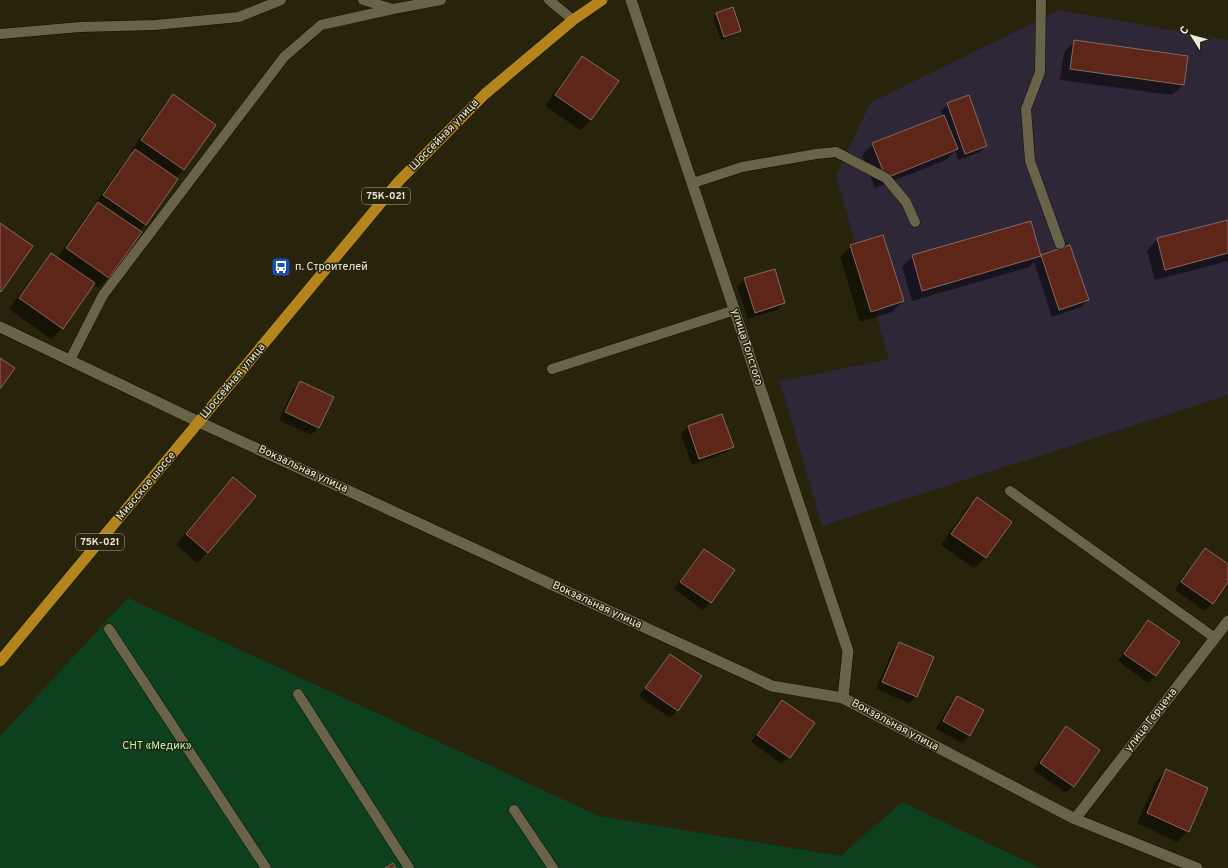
<svg xmlns="http://www.w3.org/2000/svg" width="1228" height="868" viewBox="0 0 1228 868" font-family="Overpass,sans-serif">
<style>
.industrial{fill:#2d2737}
.green{fill:#0d401e}
.shadow{fill:#0007}
.building{fill:#5e2619;stroke:#876962}
.lines{fill:none;stroke-linecap:round;stroke-linejoin:round}
.service-casing{stroke:#110d00;stroke-width:11}
.minor-casing{stroke:#110d00;stroke-width:12}
.primary-casing{stroke:#110d00;stroke-width:12}
.service{stroke:#686349;stroke-width:10}
.minor{stroke:#686349;stroke-width:11}
.primary{stroke:#b4841d;stroke-width:11}
.labels{text-anchor:middle;dominant-baseline:central;stroke-width:3;stroke-linejoin:round;paint-order:stroke}
.shield{fill:#28240b;stroke:#b0ae9c;stroke-width:1}
.shield-label{font-size:10px;font-weight:bold;fill:#ebe9da}
.street-label{font-size:11px;fill:#ebe9da;stroke:#28240b}
.poi-label{font-size:11px;fill:#ebe9da;stroke:#28240b;text-anchor:start}
.park-label{font-size:11px;fill:#a9f8b9;stroke:#28240b}
</style>
<rect width="100%" height="100%" fill="#28240b"/>
<path class="industrial" d="M1059,10L1228,40V395L822,526L780,381L889,359L836,176L870,103Z"/>
<path class="green" d="M128,598L599,816L841,856L902,802L1040,868H0V736Z"/>
<path class="shadow" d="M717,14L740,31L737,34L721,40L713,18Z
M1075,41L1183,85L1172,95L1060,80L1064,52Z
M582,57L591,120L580,130L545,106L572,68Z
M173,96L215,125L184,170L175,178L146,224L139,232L109,277L98,288L93,284L62,328L51,339L9,309L41,265L52,254L57,258L88,214L95,207L94,206L125,161L133,153L131,151L163,106Z
M948,104L986,146L979,153L958,160L955,151L946,160L875,188L862,155L873,144L943,117L941,111Z
M1228,221V261L1155,280L1147,250L1158,239Z
M1030,222L1040,257L1041,256L1088,300L1081,307L1052,317L1034,262L1029,267L912,301L902,267L913,256Z
M851,246L903,301L892,312L860,322L840,257Z
M745,279L784,303L777,310L748,319L737,286Z
M300,383L318,428L311,435L279,420L293,390Z
M722,415L732,446L725,453L692,465L681,434L688,427Z
M233,478L208,552L197,563L176,545L222,489Z
M977,499L1010,522L985,558L974,568L941,545L966,509Z
M704,550L733,571L710,603L703,610L674,589L697,557Z
M1205,550L1228,566V580L1212,603L1205,611L1175,590L1198,557Z
M1149,621L1179,642L1155,676L1148,683L1118,661L1141,628Z
M900,643L916,696L909,703L876,689L893,650Z
M670,655L701,677L677,711L670,718L639,696L663,662Z
M957,697L982,711L969,736L962,743L936,729L950,704Z
M782,701L789,757L782,764L751,742L775,708Z
M1066,727L1073,786L1066,793L1033,770L1059,734Z
M1166,770L1188,831L1177,842L1137,823L1156,781Z"/>
<path class="building" d="M733,7L741,31L724,37L716,13Z
M1074,40L1188,56L1184,85L1070,69Z
M582,56L619,81L591,120L555,95Z
M173,94L216,125L184,170L141,140Z
M969,95L987,146L965,154L947,103Z
M944,115L958,149L886,178L872,143Z
M135,149L178,179L146,225L103,195Z
M98,202L142,232L109,278L66,248Z
M1228,220V253L1165,270L1157,238Z
M1031,221L1041,256L922,291L912,255Z
M0,223L33,246L1,292L0,291Z
M883,235L904,301L871,312L850,245Z
M1070,245L1089,300L1059,310L1041,255Z
M51,253L95,283L63,329L19,298Z
M775,269L785,303L755,313L744,278Z
M0,358L15,368L0,389Z
M300,381L334,397L319,428L285,412Z
M722,414L734,447L699,459L688,426Z
M233,477L256,496L208,553L186,534Z
M977,497L1012,522L986,558L951,534Z
M1205,548L1228,564V582L1213,604L1181,582Z
M704,549L735,570L711,603L680,582Z
M1148,620L1180,642L1156,676L1124,654Z
M899,642L934,657L917,697L882,682Z
M670,654L702,676L678,711L645,688Z
M957,696L984,710L970,736L943,721Z
M782,700L815,723L790,758L757,735Z
M1066,726L1100,750L1074,787L1040,763Z
M1166,769L1208,788L1189,832L1147,813Z
M393,863L396,868H385Z"/>
<g class="lines">
<defs>
<path id="service" d="M363,0L393,9L441,0
M549,0L573,20
M1041,0L1040,72L1026,109L1030,161L1060,244
M0,34L80,27L155,25L239,17L281,0
M693,183L742,167L816,154L836,152L886,178L906,202L915,222
M70,360L103,295L284,57L321,25L393,9
M552,369L735,310
M1010,491L1215,638
M109,629L266,868
M298,694L409,868
M514,810L553,868"/>
<path id="minor" d="M631,0L848,651L843,698
M0,327L199,422L772,686L843,698L1075,819L1197,868
M1075,819L1228,621"/>
<path id="primary" d="M0,661L399,181L485,94L573,20L602,0"/>
</defs>
<use href="#service" class="service-casing"/>
<use href="#minor" class="minor-casing"/>
<use href="#primary" class="primary-casing"/>
<use href="#service" class="service"/>
<use href="#minor" class="minor"/>
<use href="#primary" class="primary"/>
</g>
<defs>
<symbol id="bus-square" viewBox="-11 -11 22 22"><rect x="-9" y="-9" width="18" height="18" rx="4" fill="#1a4fb4" stroke="#28240b"/><path d="M-5-6H5V4H4V6H2V4H-2V6H-4V4H-5ZM-3.5-4V0h7V-4ZM-3.5 1.2v1.5H-2V1.2ZM2 1.2v1.5H3.5V1.2Z" fill="#fff"/></symbol>
</defs>
<g fill-rule="evenodd">
<use href="#bus-square" x="270" y="256" width="22" height="22"/>
</g>
<g class="labels">
<g class="shield">
<rect x="362" y="188" width="48" height="16" rx="3"/>
<rect x="76" y="534" width="48" height="16" rx="3"/>
</g>
<g class="shield-label">
<text x="386" y="196">75К-021</text>
<text x="100" y="542">75К-021</text>
</g>
<g class="street-label">
<text transform="translate(444 135) rotate(-46)">Шоссейная улица</text>
<text transform="translate(747 347) rotate(72)">улица Толстого</text>
<text transform="translate(233 381) rotate(-50)">Шоссейная улица</text>
<text transform="translate(303 469) rotate(25)">Вокзальная улица</text>
<text transform="translate(146 486) rotate(-50)">Миасское шоссе</text>
<text transform="translate(597 605) rotate(25)">Вокзальная улица</text>
<text transform="translate(1151 720) rotate(-52)">улица Герцена</text>
<text transform="translate(895 725) rotate(28)">Вокзальная улица</text>
</g>
<g class="poi-label">
<text x="295" y="267">п. Строителей</text>
</g>
<g class="park-label">
<text x="157" y="746">СНТ «Медик»</text>
</g>
</g>
<g transform="translate(1192 36) rotate(306)" stroke="#28240b" stroke-width="3" paint-order="stroke">
<path d="M0-3L7 15L0 10L-7 15Z" fill="#ebe9da"/>
<text y="-6" font-size="11" font-weight="bold" text-anchor="middle" fill="#ebe9da">С</text>
</g>
</svg>
